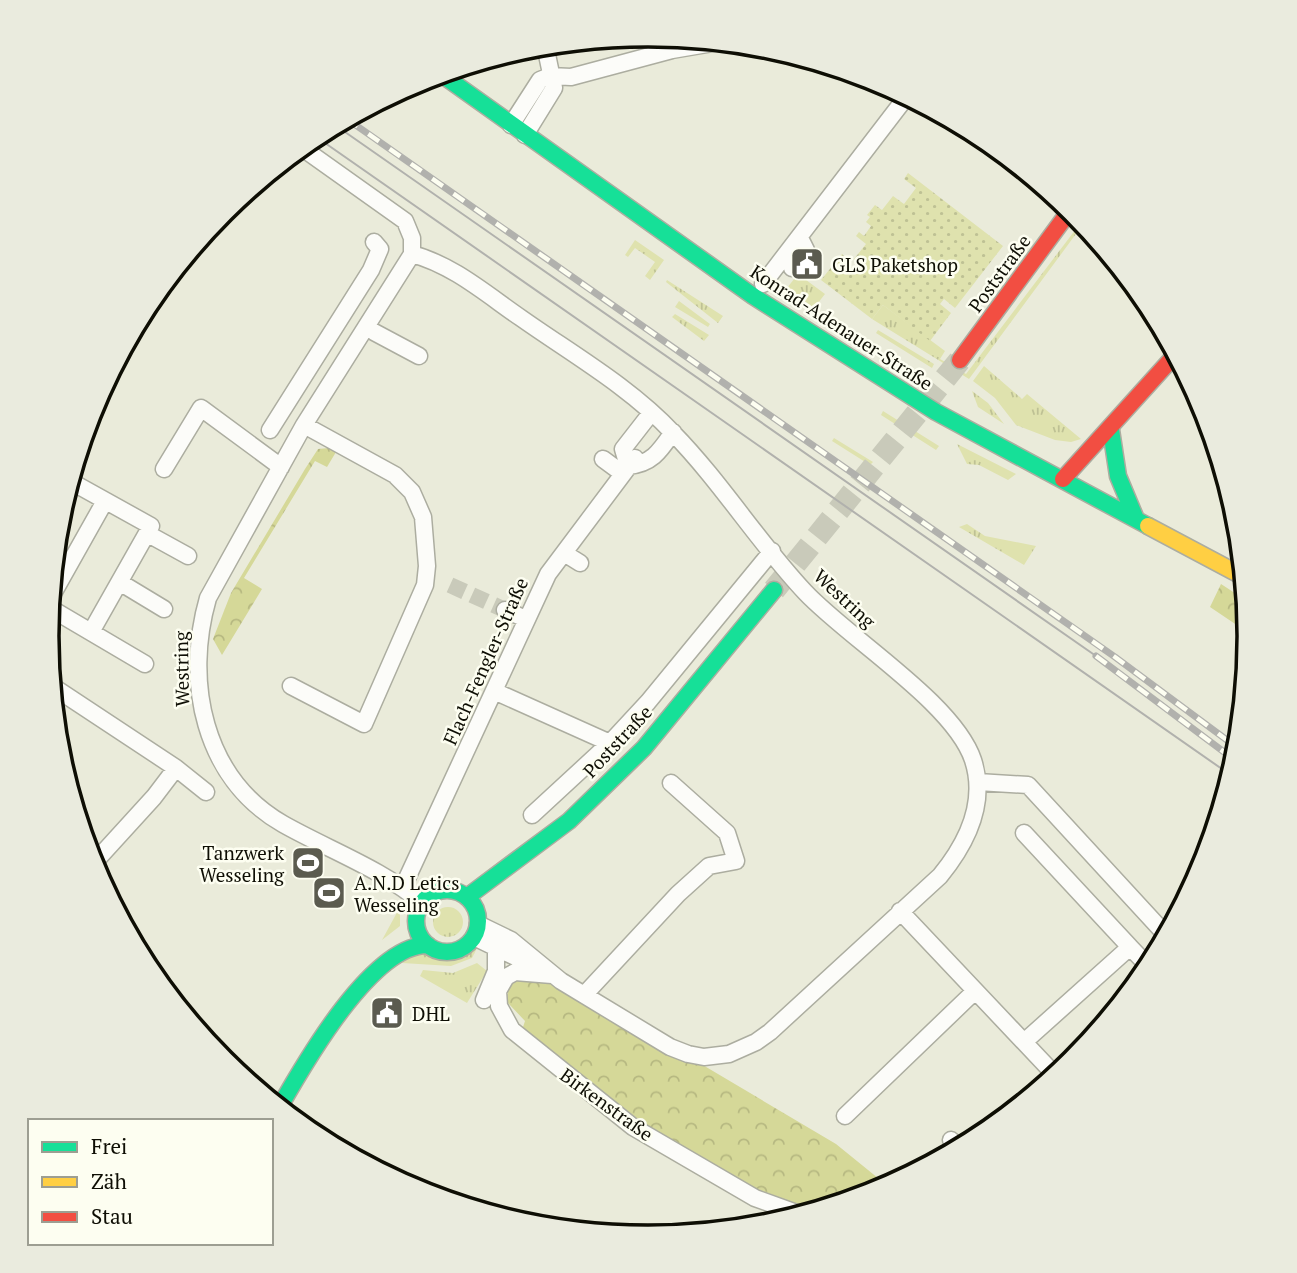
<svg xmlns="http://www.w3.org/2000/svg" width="1297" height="1273" viewBox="0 0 1297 1273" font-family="'PT Serif',serif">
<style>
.grass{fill:url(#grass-tufts)}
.forest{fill:url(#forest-crowns)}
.garden{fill:url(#garden-dots)}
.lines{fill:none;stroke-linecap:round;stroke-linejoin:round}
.street-tunnel{stroke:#c9caba;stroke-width:16;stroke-dasharray:16 8;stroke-linecap:butt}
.secondary-tunnel{stroke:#c9caba;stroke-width:23;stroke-dasharray:23 11;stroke-linecap:butt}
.street-casing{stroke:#acada0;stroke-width:19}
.fast-casing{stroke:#acada0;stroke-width:19}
.slow-casing{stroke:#acada0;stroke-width:19}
.jam-casing{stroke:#acada0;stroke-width:19}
.street{stroke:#fcfcf9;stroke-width:16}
.fast{stroke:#16e098;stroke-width:16}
.slow{stroke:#ffcf43;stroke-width:16}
.jam{stroke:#f24e42;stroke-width:16}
.tram{stroke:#b1b1ad;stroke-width:2}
.rail-casing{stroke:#b1b1ad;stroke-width:7}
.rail{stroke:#fdfef1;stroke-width:4.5;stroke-dasharray:13;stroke-linecap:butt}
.labels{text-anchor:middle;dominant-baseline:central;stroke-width:5;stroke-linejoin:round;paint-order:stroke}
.poi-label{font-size:19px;fill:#0e0e04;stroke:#fdfef1;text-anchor:start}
.street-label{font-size:19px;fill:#0e0e04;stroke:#fdfef1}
.rim{fill:none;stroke:#0e0e04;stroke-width:3.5}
</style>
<defs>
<pattern id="grass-tufts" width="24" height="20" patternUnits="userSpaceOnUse" patternTransform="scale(1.75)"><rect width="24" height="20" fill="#dfe2ae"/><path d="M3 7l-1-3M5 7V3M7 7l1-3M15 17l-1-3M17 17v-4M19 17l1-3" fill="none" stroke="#bec194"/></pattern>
<pattern id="forest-crowns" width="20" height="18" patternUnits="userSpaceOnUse" patternTransform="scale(1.75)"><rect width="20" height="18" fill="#d5d898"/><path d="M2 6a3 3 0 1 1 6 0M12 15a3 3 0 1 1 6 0" fill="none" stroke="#b6b881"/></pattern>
<pattern id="garden-dots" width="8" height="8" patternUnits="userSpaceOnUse" patternTransform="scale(1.75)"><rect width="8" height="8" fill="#dfe2ae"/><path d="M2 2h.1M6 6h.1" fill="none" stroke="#bec194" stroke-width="1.8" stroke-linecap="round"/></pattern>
</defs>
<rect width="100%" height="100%" fill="#eaebda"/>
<path class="grass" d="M1082,221L1084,223L969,379L872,319L883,305L945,351L940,359L966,374Z
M635,240L664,260L650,280L645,276L655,262L635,248L628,257L625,255Z
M798,274L825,294L814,308L787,288Z
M667,280L723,316L718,323L666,282Z
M679,301L710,324L708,327L675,307Z
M675,314L709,335L704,341L672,317Z
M878,330L934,364L932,368L876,333Z
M984,366L1022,399L1027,394L1081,439L1071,442L1055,440L1016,425L995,398L973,381Z
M972,391L988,403L1004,424L978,407Z
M883,411L939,446L936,450L881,415Z
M834,438L873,462L870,465L832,441Z
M957,444L1016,474L1008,480L979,465L967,464Z
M967,524L985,536L1036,546L1024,565L959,527Z
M433 922a15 15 0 1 1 30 0a15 15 0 1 1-30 0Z
M400,907V926L382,940Z
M477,948L472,958L451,966L402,963L423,950L452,955Z
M477,963L487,971L467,1003L420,976L423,970L453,973Z"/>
<path class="forest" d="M329,448L336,452L327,467L315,461L244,578L262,589L222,655L213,639L231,593L305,469L318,449Z
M1221,584L1247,601L1250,634L1210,607Z
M518,979L561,981L836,1144L889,1187L802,1215L633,1127L520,1036L525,1021L507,1002L508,987Z"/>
<path class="garden" d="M908,173L1003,246L955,308L944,299L940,304L951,313L930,341L883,305L872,319L821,280L842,254L847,259L845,263L855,270L859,263L854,259L866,244L856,236L859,232L864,236L871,226L866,222L870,217L867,215L875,205L882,210L893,196L904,204L916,188L904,179Z"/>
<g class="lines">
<path class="street-tunnel" d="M450,585L505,610"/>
<path class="secondary-tunnel" d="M774,590L960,360"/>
<defs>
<path id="street" d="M550,76L571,77L672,50L719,42
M511,125L540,80L550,76
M525,135L554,88L545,45
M301,147L405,221L412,238V254
M412,254C453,265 486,294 521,318C572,354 630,387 673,433C721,482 758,542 805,592C848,638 954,703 973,760C987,803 967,843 940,876L770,1032L756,1042L729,1054L704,1057L688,1054L670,1047L561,981L511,940L478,924
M412,254L304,425L208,598C184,681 203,778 283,824C329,850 382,869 422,903
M792,268L806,250L800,238
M763,284L907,96
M374,332L419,356
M270,430L371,270L380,249L374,242
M603,459L622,473
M628,466L623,449L651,413
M628,466C652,464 660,451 673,432
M164,469L201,408L281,467
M70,481L151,526L91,632
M148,534L188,556
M564,553L580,563
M121,583L164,609
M51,597L105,501
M50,608L145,664
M505,610L526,619
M52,686L176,768L154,797L92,865
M291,686L364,724L425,585L427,566L423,517L412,492L395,475L304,425
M494,691L610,743
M176,768L206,792
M978,782L1028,785L1167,936
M532,815L610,743L648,702L772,551
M403,887L548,574L635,458
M900,911L1056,1076
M474,937L538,968
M1130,947L1150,968
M552,975L515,972L506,977L498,991L499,1006L512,1030L633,1127L755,1198L802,1215
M585,994L678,894L709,866L736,861L727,833L671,783
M484,1000L496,971V949
M1024,1042L1130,947L1024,833
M845,1116L975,991
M951,1140L959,1149"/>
<path id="fast" d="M441,74L753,296L936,412L1148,526
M1111,430L1118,476L1136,519
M416 921a31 31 0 1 1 62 0a31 31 0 1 1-62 0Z
M467,897L569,821L644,748L774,590
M279,1108C304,1064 372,944 428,945"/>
<path id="slow" d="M1148,526L1244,577"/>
<path id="jam" d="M960,360L1071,209
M1063,479L1176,354"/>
</defs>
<use href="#street" class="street-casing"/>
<use href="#fast" class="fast-casing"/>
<use href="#slow" class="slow-casing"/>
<use href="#jam" class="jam-casing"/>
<use href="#street" class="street"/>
<use href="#fast" class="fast"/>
<use href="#slow" class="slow"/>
<use href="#jam" class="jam"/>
<path class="tram" d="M335,125L1096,656
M315,136L1232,776"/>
<defs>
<path id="rail" d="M347,119L1115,657L1239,749
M1096,656L1236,761"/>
</defs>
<use href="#rail" class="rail-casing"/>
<use href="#rail" class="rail"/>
</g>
<defs>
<symbol id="civic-square" viewBox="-11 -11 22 22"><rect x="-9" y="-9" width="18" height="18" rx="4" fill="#5b5b4f" stroke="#fdfef1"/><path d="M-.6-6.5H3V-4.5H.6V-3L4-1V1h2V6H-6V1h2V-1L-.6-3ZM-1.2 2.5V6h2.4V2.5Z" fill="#fff"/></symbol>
<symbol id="stadium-square" viewBox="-11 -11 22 22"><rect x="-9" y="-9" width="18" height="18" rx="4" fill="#5b5b4f" stroke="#fdfef1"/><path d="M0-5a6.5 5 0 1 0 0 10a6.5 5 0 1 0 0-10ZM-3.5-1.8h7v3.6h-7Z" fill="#fff"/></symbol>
</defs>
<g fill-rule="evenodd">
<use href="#civic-square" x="788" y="245" width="38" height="38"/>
<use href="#stadium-square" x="289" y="844" width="38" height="38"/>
<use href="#stadium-square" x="310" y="874" width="38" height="38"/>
<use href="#civic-square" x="368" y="994" width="38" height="38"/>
</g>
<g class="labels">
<g class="poi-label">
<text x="832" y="264">GLS Paketshop</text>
<text x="284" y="852" text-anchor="end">Tanzwerk<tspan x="284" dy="22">Wesseling</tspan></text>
<text x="354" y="882">A.N.D Letics<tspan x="354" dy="22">Wesseling</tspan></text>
<text x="412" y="1013">DHL</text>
</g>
<g class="street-label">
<text transform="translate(999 273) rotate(-54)">Poststraße</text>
<text transform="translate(842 327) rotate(33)">Konrad-Adenauer-Straße</text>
<text transform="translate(845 598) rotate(43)">Westring</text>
<text transform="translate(485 661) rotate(-66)">Flach-Fengler-Straße</text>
<text transform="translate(181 669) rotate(-91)">Westring</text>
<text transform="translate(617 741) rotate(-47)">Poststraße</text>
<text transform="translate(607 1104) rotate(36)">Birkenstraße</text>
</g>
</g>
<path d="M0 0H1297V1273H0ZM59 636a589 589 0 1 1 1178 0a589 589 0 1 1-1178 0Z" fill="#eaebde" fill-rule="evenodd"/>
<path class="rim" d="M59 636a589 589 0 1 1 1178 0a589 589 0 1 1-1178 0Z"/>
<rect x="28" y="1119" width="245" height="126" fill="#fdfef1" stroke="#9d9e92" stroke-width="2"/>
<rect x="42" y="1142" width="35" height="10" fill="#16e098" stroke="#9d9e92" stroke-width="2"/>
<text x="91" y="1154" font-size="21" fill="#0e0e04">Frei</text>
<rect x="42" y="1177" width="35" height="10" fill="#ffcf43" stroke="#9d9e92" stroke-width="2"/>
<text x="91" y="1189" font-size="21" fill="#0e0e04">Zäh</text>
<rect x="42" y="1212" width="35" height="10" fill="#f24e42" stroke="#9d9e92" stroke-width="2"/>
<text x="91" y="1224" font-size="21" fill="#0e0e04">Stau</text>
</svg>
